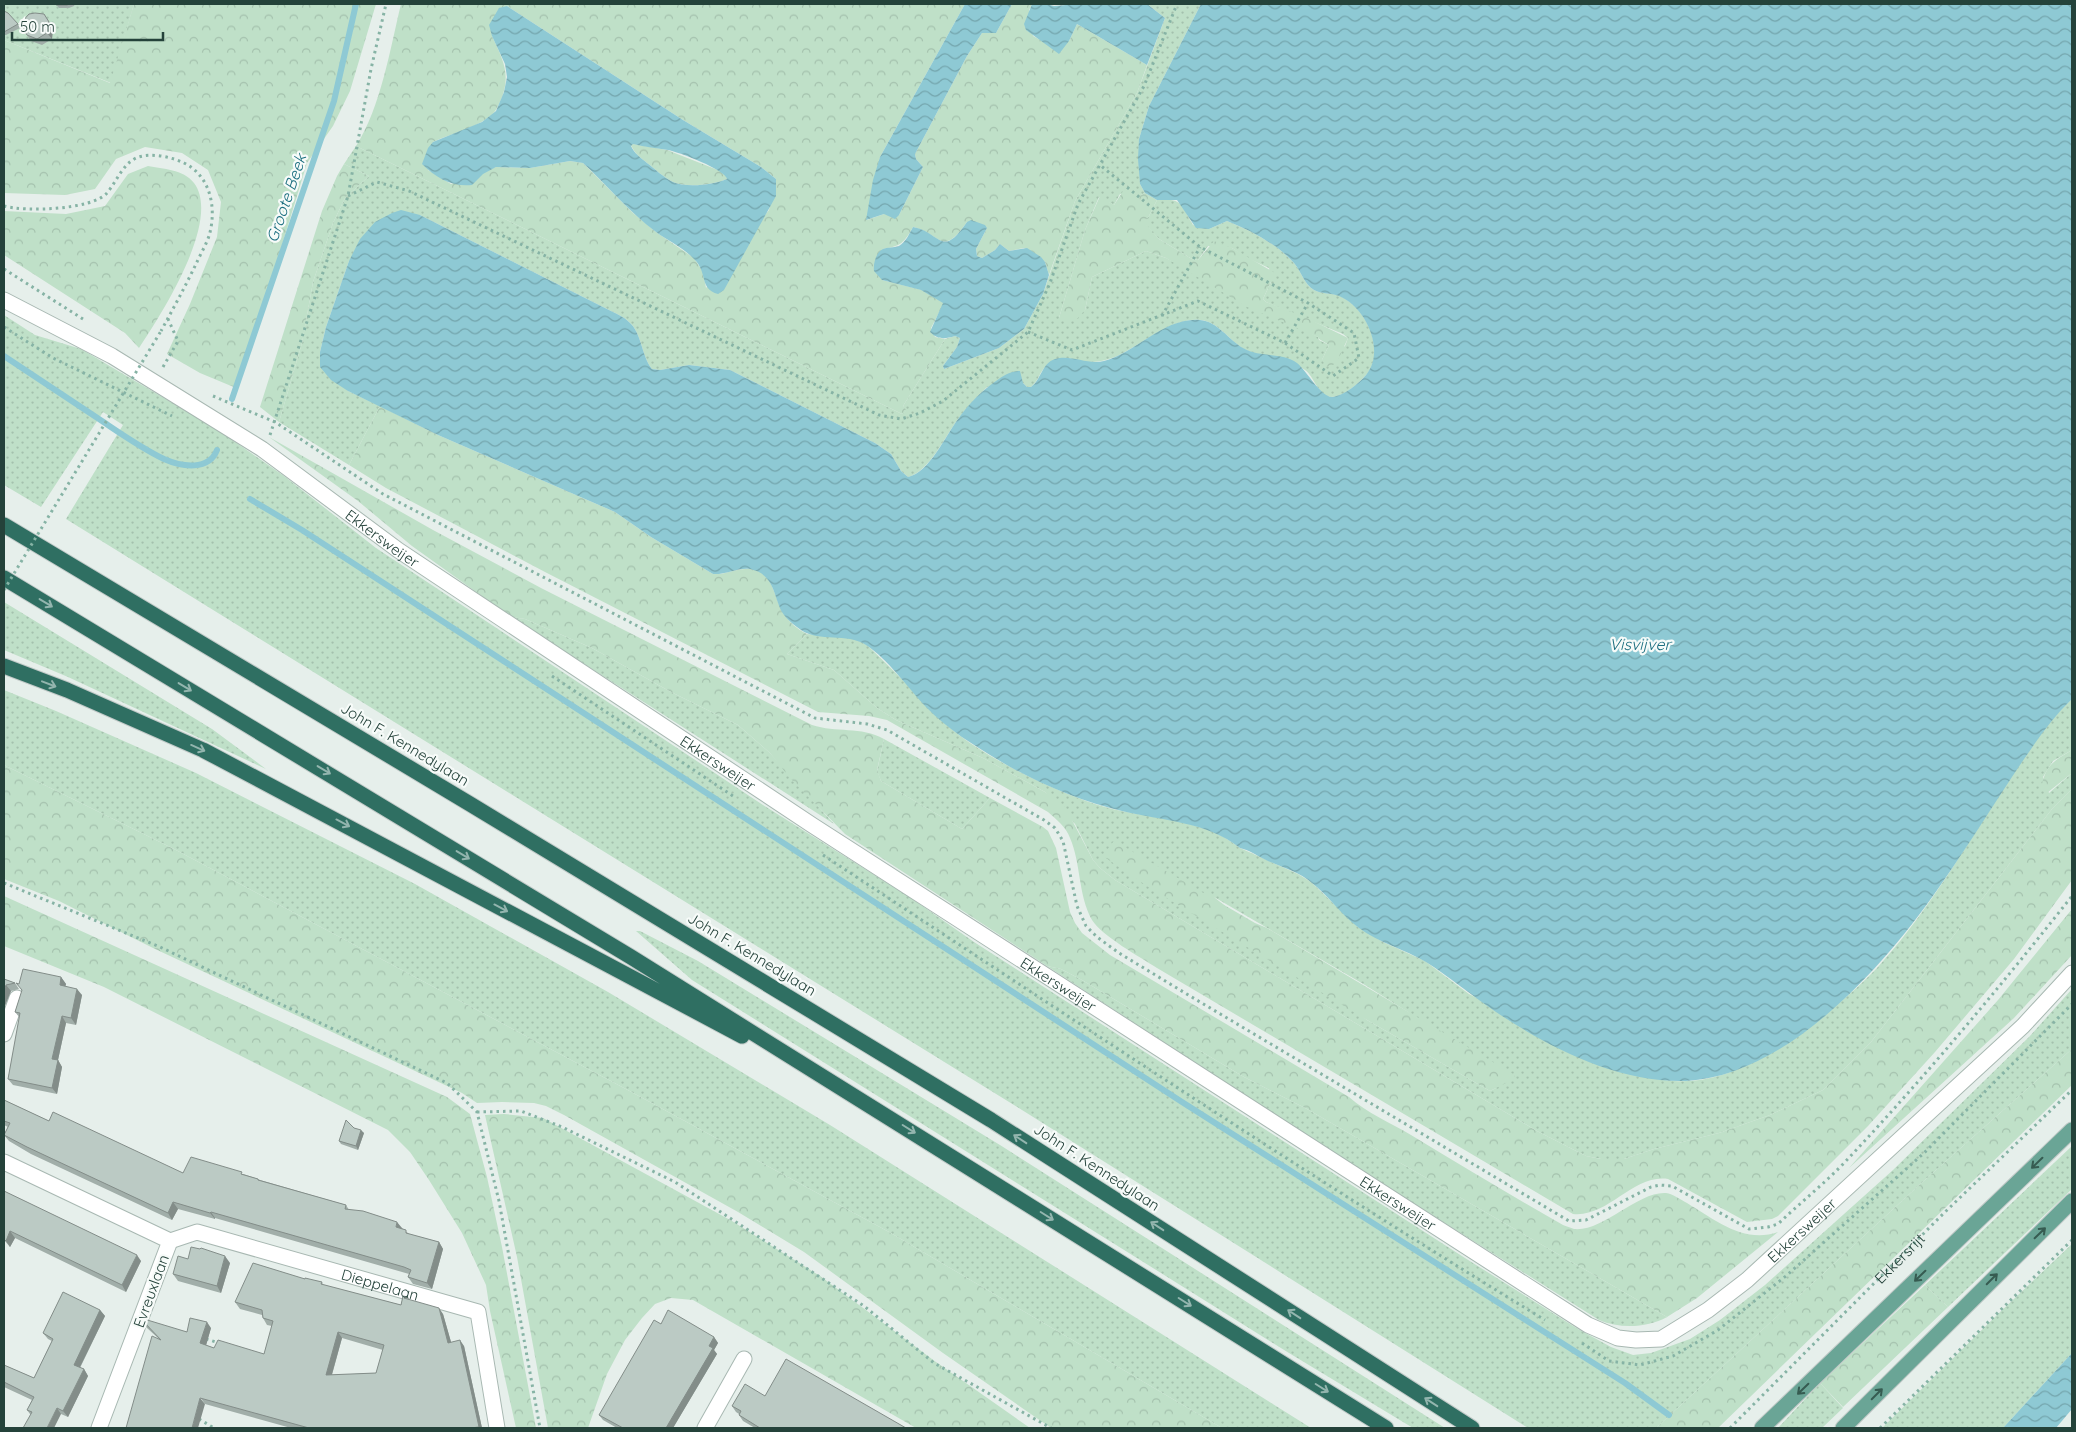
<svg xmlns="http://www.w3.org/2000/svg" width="2076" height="1432" viewBox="0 0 2076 1432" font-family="Quicksand,sans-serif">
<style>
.grass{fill:url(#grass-dots);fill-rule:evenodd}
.forest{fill:url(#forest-crowns);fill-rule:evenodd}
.water{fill:url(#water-waves);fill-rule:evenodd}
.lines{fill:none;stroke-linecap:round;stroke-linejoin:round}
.stream{stroke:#8ec9d4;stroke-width:6}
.minor-casing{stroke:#a8b8b2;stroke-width:17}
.major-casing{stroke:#c2cac8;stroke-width:17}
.highway-casing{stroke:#c2cac8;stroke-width:17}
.path{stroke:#86b3a5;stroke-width:3;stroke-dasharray:2.5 4;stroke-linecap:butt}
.minor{stroke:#fff;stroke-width:15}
.major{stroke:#6aa596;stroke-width:15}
.highway{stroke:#2f6f62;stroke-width:15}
.path-bridge{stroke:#86b3a5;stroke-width:3;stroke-dasharray:2.5 4;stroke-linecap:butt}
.wall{fill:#a1aea9;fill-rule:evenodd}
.shaded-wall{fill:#838d89}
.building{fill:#bbcac4;stroke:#838d89;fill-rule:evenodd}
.oneway{stroke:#93b5ae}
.oneway2{stroke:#365b51}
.labels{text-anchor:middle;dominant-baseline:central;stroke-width:4.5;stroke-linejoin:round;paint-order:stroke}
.street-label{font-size:15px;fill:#24423a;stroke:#f7fbf9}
.water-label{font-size:16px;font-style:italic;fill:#1c6f80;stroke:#f7fbf9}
</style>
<defs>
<pattern id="grass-dots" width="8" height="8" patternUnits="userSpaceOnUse" patternTransform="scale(1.25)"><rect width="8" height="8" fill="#bfe0c8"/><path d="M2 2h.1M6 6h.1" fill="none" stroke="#a4c1ad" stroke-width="1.8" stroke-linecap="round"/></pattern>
<pattern id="forest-crowns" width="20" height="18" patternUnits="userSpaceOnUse" patternTransform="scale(1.25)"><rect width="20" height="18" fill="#bfe0c8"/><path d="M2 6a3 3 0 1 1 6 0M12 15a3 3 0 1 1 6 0" fill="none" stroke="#a4c1ad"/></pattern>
<pattern id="water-waves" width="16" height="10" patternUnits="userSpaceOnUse" patternTransform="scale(1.25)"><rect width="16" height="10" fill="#8ec9d4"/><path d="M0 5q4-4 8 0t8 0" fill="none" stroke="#74a5ad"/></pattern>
</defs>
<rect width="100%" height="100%" fill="#e6efeb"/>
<path class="grass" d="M4,4H134L111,83L4,40Z
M1147,4H1201L1149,106L1139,139L1140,184L1145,193L1141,195L1120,194L1114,205L1099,197L1085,230L1059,318L1085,310L1092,277L1146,251L1166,258L1318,337L1319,340L1329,345L1322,360L1345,346L1348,338L1343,334L1266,302L1263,299L1271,282L1269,268L1247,258L1232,248L1208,246L1198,260L1192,259L1159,239L1143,222L1149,216L1157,200C1183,198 1181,204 1193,225L1209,229L1227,221C1250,230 1277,244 1294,263C1301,271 1304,284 1314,290C1321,294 1332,293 1340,296C1366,308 1387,351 1366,375C1358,384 1343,397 1331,397C1318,396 1314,376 1305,370C1290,359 1261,358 1244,349C1230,341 1218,322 1201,320C1173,316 1140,346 1115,357C1107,360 1098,362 1089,362C1080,362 1068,356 1060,359C1056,361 1049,363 1046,366C1040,371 1038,382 1031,387H1027L1023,383L987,387C977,397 967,407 958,419C946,435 929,472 908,477L901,471L891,454L875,443L730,370L689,365L660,370L652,369C641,355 642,333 629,322C624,317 617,314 611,311L420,215L349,261L326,327L320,352L348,391L380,406L349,465L279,422L302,343L313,282L333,223L345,198L369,176L344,164L356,146L902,414L906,411L903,406L945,339L955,336L960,338L957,347L943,366L944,369L999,348L1024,329L1043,294L1075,201L1137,93L1165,18Z
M4,315L35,335L81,349L218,430L284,476L376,548L763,805L911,898L974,942L1465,1258L1578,1329L1611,1347L1633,1355L1651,1353L1690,1339L1720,1320L1765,1285L1893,1170L2029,1037L2072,989V1049L1917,1187L1656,1428H1528L1022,1110L66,519L123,425L103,412L41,507L4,485Z
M4,602L212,729L266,769L68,677L4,650Z
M511,617L525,619L592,648L671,692L738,725L770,753L834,824Z
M807,634L853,638L867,645C886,663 905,682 924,701C934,711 943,722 954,731C988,759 1053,790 1095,804C1143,820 1199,815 1240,848L1298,874L1311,882L1358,927L1383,942L1425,961L1469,994L1626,1073C1642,1076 1658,1080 1674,1081C1724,1084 1767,1057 1805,1029C1831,1010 1855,991 1877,968C1920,921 1953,867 1987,814C2013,775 2038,730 2072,699V750L2053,761L2043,777L2049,793L2072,773V789L2052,809L1871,1042L1823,1090L1770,1115L1719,1133L1654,1149L1624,1159H1601L1586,1156L1537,1131L1115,880L1100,868L1093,860L1075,824L1045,792L983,758L896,720L877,708L834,670L787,654ZM1214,897L1365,985L1408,1012L1496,1088L1490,1091L1367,1020Z
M4,690L56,711L196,773L415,884L608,992L830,1125L1311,1428H1222L889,1232L624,1088L174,849L4,765Z
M884,739L990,798L962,829L881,781L877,771Z
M636,931H640L698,961L1000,1145L1445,1428H1413L1289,1353L692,980Z
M1047,966L1061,969L1082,980L1244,1077L1307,1109L1667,1317C1647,1328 1620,1329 1599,1320L1338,1156Z
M2072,1146V1189L1948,1307L1925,1285Z
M2072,1244V1353L2003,1428H1882L1999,1313Z
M1820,1383L1843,1408L1822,1428H1778Z"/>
<path class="forest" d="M134,4H376L350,91L333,126L307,163L243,373L236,388L200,373L167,354L190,304L217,237L221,202L208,170L182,153L145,147L116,159L95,189L65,195L4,193V40L110,83Z
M401,4H965L880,157L867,220L884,214L899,215L923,167L916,159L915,154L967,56L982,33H996L1012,4H1032L1029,10L1033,36L1044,42L1069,41L1077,24L1147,65L1137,93L1075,201L1049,275L1045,262L1024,248L1009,251L1000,244L995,250L982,258L977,256L976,249L987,228L967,222C941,259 941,233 913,227C904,243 901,246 883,249L882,280L922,290L944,303L931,328L935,337L945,339L903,406L907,411L902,414L356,146C381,107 390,49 401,4ZM507,6L683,120L761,167L776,179L769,210L706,288L703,272L694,258L656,232L633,213L583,163L570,161L530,168L496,167L451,184L428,170L433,142C450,134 475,128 489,117C495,113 497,108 500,102C512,75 503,60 492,36Z
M633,144L667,150L723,172L726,174L727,179C714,185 686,188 673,182C663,177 655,169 647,163C641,158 634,153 631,145Z
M344,164L369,176L345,198L333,223L313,282L302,343L279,422L260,407L322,211L337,176Z
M148,166C163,169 183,169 194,183C222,220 161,315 139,348L125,333L4,255V211L66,214L105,206L128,174Z
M1127,185L1141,195L1145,193L1157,200L1149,216L1144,222L1159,239L1192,259L1198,260L1214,241L1232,248L1275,273L1263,299L1266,302L1305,317L1348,338L1337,362L1330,367L1326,366L1322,360L1329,345L1319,339L1318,337L1247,307L1166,258L1146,251L1092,277L1085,310L1076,320L1059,318L1085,230L1100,196L1114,205Z
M380,406L438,435L615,512L651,537L713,574C725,575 736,568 748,569C774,569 773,598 784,614C789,622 797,629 807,634L787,654L834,670L877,708L896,720L983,758L1045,792L1065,807L1093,860L1100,868L1115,880L1537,1131L1586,1156L1601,1159H1624L1654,1149L1719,1133L1770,1115L1823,1090L1871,1042L2052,809L2072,789V880L2014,959L1935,1052L1868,1126L1778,1216L1772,1219L1747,1222L1668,1179C1633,1174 1608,1218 1573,1214L1157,968C1140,957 1102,936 1092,920C1078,895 1081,863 1070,838C1066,827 1056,819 1048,812L887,720L869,716L818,712L545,572L386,488L349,465Z
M269,437L433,530L541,588L812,725C836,733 861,726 884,739L877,770L881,781L962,829L990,798L1043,827L1048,831L1056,848L1070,912L1075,923L1082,933L1110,955L1349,1097C1367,1113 1391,1123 1411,1135C1462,1166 1512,1196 1563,1225C1566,1226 1571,1228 1574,1229C1603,1232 1638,1191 1666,1193C1673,1194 1681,1200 1687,1203C1715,1220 1744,1244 1778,1232L1697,1298L1667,1317L1307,1109L1244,1077L1082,980L1061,969L1047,966L845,834L790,778L770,753L738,725L671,692L592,648L525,619L511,617L412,546L358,501Z
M2072,750V773L2047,793L2041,789C2045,766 2053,761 2072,750Z
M4,765L174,849L624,1088L889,1232L1222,1428H1051L943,1353L804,1252L738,1212L564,1115L546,1106L534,1103L502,1102L477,1103L462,1093L153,948L59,901L4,879Z
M1113,842H1116L1255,923L1267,928L1513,1074L1516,1078L1490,1091L1367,1020L1147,886L1103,856Z
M4,896L447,1097L470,1114L487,1177L502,1247L536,1428H516L490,1311L486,1285L462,1233L429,1180L410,1152L388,1130L104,987L4,946Z
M2072,909V955L2014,1018L1849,1168L1998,1000Z
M2072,1049V1085L1718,1428H1656L1917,1187Z
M504,1114L543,1118L732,1221L820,1276L936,1362L1030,1428H916L693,1300L671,1298L655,1304L642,1318L625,1340L607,1374L588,1428H548L517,1257L485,1115Z
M1925,1285L1948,1307L1843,1407L1820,1383Z"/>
<path class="water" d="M965,4H1012L996,33H982L967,56L915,154L916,159L923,167L899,215L895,219L884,214L866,220L873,180L880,157Z
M1032,4H1046L1054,6L1078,4H1147L1165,18L1147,65L1077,24L1069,41L1059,54L1026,30L1024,24Z
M1201,4H2072V699C2053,717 2037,740 2022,762C1995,802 1970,843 1942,883C1888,962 1789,1076 1686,1081C1618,1083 1550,1048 1496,1012C1472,996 1450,977 1426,962C1404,949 1379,943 1359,928C1341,915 1329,896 1312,883C1298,871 1280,867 1264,859C1256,855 1249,850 1240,848C1206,821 1162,821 1122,811C1080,801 1037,783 1000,761C975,746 947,729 926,707C908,688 888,659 866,645C846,632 820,643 801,630C794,625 786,619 782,612C773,594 774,574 750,569C739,567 725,575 713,574L651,537L615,512L438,435L348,391L331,380L320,367V352L326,327L349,261L360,239L375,222L392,213L401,210L420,215L611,311C617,314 624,317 629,322C642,333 641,355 652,369L660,370L689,365L730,370L875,443L891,454L901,471L908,477C929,473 946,435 958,419C968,405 981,391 996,381C1003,376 1010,371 1020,371L1023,383L1027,387H1031C1041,380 1042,363 1055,359C1071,354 1087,365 1104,361C1136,353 1164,317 1200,320C1217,321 1229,340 1243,348C1260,358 1282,352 1297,363C1306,370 1321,397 1332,397C1344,396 1359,383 1366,375C1386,351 1366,307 1339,296C1331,293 1321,294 1314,290C1304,284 1301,271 1294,263C1277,244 1250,230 1227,221L1209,229L1196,228L1177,200H1157L1145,193L1140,184L1138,159L1139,139L1149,106Z
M507,6L683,120L761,167L776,179V196L724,290L718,294C699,289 708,272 694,259C683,247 668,241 656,232C629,212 608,186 583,163L570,161L530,168L496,167L483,174L472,185C452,187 436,178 422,164L428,148L433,142L482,122L496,111L504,92L507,77L505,64L492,36L489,25L499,8ZM633,144C645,147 657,148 668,150C679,152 726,170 727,179C714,185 686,188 673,182C663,177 655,169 647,163C641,158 634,153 631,146Z
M971,220L985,225L987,228L976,249L977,256L982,258L995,250L1000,244L1009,251L1027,248L1041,257L1045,262L1049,275L1043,294L1024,329L999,348L944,369L943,366L957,347L960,338L955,336C945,339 938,340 930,332L943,303L921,290L882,280L874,271C873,264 876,252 883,249C887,247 894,248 899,246C906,242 909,234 913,227C941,232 941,260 967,222Z
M2072,1353V1409L2056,1428H2003Z"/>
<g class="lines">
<path class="stream" d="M4,356C36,377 67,398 99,419C120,433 141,448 164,459C182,467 209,471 217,450
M232,399L334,101L356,4
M250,499L302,530L1182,1102L1625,1383L1669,1415"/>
<defs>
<g id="minor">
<path id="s2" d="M4,300L112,356L262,449L398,550L812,825L1588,1325L1618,1338L1636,1340L1661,1339L1708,1310L1747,1280L2023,1026L2072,973"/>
<path d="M4,1034L17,998"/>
<path d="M4,1162L170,1241L99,1428"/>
<path id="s3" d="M170,1241L197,1232L478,1312L497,1428"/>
<path d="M705,1428L744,1359"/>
</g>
<path id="major" d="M1762,1428L2072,1130
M1843,1428L2072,1201"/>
<path id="highway" d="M4,525L470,804L991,1120L1472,1428
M4,578L631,957L1386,1428
M4,666L67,690L203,750L742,1036"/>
</defs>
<use href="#minor" class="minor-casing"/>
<use href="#major" class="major-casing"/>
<use href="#highway" class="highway-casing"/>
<g class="path">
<path d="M348,196L377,182L409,191L879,415L901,419L920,413L943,401L1028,332L1050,283L1078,204L1144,86L1177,4"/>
<path d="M4,206C25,212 92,210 107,193C117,181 122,165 136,158C150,152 172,157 184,163C211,176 217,209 209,236C206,245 200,255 196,264C185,287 173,309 161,331"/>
<path d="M4,269L83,319"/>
<path d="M1162,316L1200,247"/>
<path d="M4,327L53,358L172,416"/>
<path d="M1028,332L1072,350L1198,301L1285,343L1333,376L1359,358L1354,333L1308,303L1200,247L1100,165"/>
<path d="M1285,343L1308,303"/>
<path d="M163,367L178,341L168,319"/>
<path d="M213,396L275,422L383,494L815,718L867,724L887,730L1044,820L1055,828L1063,841L1077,906L1086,926L1097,937L1119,953L1190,996L1569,1221L1586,1220L1651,1187L1660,1185L1672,1186L1749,1229L1768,1227L1778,1224C1800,1203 1824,1184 1845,1162C1925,1077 2000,987 2072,896"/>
<path d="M270,435L348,196L371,69L386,4"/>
<path d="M552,676L736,798"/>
<path d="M823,855C1062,1012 1300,1171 1545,1320"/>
<path d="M4,883L160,947L447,1083L477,1112L499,1201L540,1428"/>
<path d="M477,1112L521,1111L562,1127L675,1182L864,1306L934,1363L1051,1428"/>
<path d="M206,1339L219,1343"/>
<path d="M1582,1343L1609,1361L1640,1365L1673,1356L1718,1330L1786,1276L1924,1153L2072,1004"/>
<path d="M199,1419L214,1428"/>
<path id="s1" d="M1730,1428L1944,1213L2072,1090"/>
<path d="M1880,1428L2072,1240"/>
</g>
<use href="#minor" class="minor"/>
<use href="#major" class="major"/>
<use href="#highway" class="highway"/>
<path class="path-bridge" d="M4,590L161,331"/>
</g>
<path class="wall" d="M56,4H75L74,6L69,8H59Z
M4,11L18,24L20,28L6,35H4Z
M53,28L52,39L42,45L31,41L27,35Z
M61,977L66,984L65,986L82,995L76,1025L66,1023L58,1060L62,1067L57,1094L13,1085L8,1079L20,1018L15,1012L22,991L19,984Z
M4,979L15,983L19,989L11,991L4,1008Z
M4,1100L49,1121L183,1173L243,1174L258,1179L260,1180L346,1205L349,1210L402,1228L409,1234L439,1242L443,1249L432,1289L413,1284L408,1277L409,1274L215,1218V1219L178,1209L172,1220L31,1154L9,1141L4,1135L8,1127L4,1125Z
M354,1128L364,1133L358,1150L341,1144L339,1141Z
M4,1191L141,1261L126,1292L15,1238L10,1247L4,1240Z
M188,1259L230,1263L221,1293L178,1281L173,1274Z
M305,1279L322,1282L323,1285L401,1305L403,1296L408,1297L410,1300L443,1314L451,1342L464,1346L482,1428H291L205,1404L158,1338L147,1328L143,1321L187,1332L211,1328L206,1345L214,1348L264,1354L272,1326L267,1325L263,1318L262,1315L240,1309L235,1302ZM342,1338L383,1350L376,1373L332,1375Z
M100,1310L105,1316L80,1368L84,1369L88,1376L68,1417L61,1414H30L27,1410L32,1400L4,1387V1365L34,1378L52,1341L48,1339L43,1333Z
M661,1324L714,1337L718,1343L714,1350L717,1354L673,1428H617L603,1420L599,1415Z
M765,1396L906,1428H755L743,1421L739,1415V1414L736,1412L732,1406Z"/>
<path class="shaded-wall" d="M44,14L53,28L52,39L47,33Z
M61,977L66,984L64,992L60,985Z
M6,985L11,991L4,1008V991Z
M77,989L82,995L76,1025L71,1018Z
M62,1016L66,1023L58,1060L62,1067L57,1094L52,1088V1059Z
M361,1130L364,1133L358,1150L356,1146Z
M173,1202L178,1209L172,1220L168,1213Z
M211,1212L215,1218V1219L210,1213Z
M397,1222L402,1228L400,1234L396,1227Z
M10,1231L15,1238L10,1247L6,1241Z
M439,1242L443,1249L432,1289L427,1283Z
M137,1255L141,1261L126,1292L122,1285Z
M225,1256L230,1263L221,1293L217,1286Z
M439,1308L443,1314L453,1349L448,1343Z
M100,1310L105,1316L78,1371L74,1365Z
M207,1322L211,1328L205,1349L200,1343Z
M338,1332L342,1338L330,1381L326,1375Z
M714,1337L718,1343L714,1350L717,1354L673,1428H666Z
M460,1340L464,1346L482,1428H480L479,1427Z
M84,1369L88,1376L68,1417L63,1411Z
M200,1398L205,1404L198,1428H192Z
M57,1408L61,1414L54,1428H47Z"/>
<path class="building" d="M56,4H69L67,5H56Z
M4,11L8,13L18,24L4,32Z
M35,13L44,14L49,22L47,33L37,39L27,35L20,24L29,14Z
M23,969L61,977L60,985L77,989L71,1018L62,1016L52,1059L58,1060L52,1088L8,1079L20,1013L15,1012L22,990L16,983L19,984Z
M4,979L15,983L6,985L4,991Z
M4,1100L49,1121L53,1112L183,1173L191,1157L242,1172L241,1174L258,1179V1180L346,1205L345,1209L363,1211L397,1222L396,1227L406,1230V1233L439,1242L427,1283L408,1277L411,1270L404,1267L211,1212L210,1213L173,1202L168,1213L27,1147L4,1135L10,1123L4,1121Z
M346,1120L354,1128L361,1130L356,1146L339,1141Z
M4,1191L137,1255L122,1285L10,1231L6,1241L4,1239Z
M191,1247L200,1249L201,1248L225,1256L217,1286L173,1274L178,1256L188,1259Z
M253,1263L305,1279V1278L322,1282L321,1284L401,1305L403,1296L408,1297L404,1298L439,1308L448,1343L460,1340L479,1427L471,1428H309L200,1398L192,1428H126L152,1336L161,1340L143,1321L144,1319L187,1332L190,1318L207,1322L200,1343L214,1348L218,1340L264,1354L273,1321L263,1318L262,1310L235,1302ZM338,1332L384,1345L376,1373L326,1375Z
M63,1292L100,1310L74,1365L84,1369L63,1411L57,1408L47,1428H23L32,1412L27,1410L34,1397L4,1382V1365L34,1378L53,1339L43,1333Z
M668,1310L714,1337L709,1346L713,1348L666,1428H623L599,1415L654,1320L661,1324Z
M786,1359L906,1428H760L739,1415L741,1411L732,1406L745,1384L765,1396Z"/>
<defs><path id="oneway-shaft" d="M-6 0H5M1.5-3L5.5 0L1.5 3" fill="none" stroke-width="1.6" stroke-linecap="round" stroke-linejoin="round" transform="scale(1.25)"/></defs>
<g class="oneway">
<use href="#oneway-shaft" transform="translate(46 603) rotate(31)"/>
<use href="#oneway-shaft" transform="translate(49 684) rotate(21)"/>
<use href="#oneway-shaft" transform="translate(185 687) rotate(31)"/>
<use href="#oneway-shaft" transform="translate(198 748) rotate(24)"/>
<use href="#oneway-shaft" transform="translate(324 770) rotate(31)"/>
<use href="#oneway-shaft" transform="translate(343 823) rotate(28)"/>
<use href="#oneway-shaft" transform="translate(463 855) rotate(31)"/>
<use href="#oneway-shaft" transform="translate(501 908) rotate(28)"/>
<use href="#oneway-shaft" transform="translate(909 1129) rotate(32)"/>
<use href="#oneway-shaft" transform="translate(1020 1139) rotate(-147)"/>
<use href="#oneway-shaft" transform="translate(1047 1216) rotate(32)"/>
<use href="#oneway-shaft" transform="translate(1157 1226) rotate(-147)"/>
<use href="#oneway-shaft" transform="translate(1185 1302) rotate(32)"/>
<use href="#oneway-shaft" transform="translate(1294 1314) rotate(-147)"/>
<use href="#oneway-shaft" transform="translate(1322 1388) rotate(32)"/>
<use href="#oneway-shaft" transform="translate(1431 1402) rotate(-147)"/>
</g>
<g class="oneway2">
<use href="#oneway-shaft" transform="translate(2037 1163) rotate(136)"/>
<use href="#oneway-shaft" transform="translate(2040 1233) rotate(-44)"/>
<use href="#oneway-shaft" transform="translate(1920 1276) rotate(136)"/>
<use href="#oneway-shaft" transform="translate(1992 1279) rotate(-45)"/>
<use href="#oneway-shaft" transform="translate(1803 1389) rotate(136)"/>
<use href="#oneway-shaft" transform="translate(1877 1394) rotate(-45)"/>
</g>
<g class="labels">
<g class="street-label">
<text stroke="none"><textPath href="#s2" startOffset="448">Ekkersweijer</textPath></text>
<text transform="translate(405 744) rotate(31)">John F. Kennedylaan</text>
<text stroke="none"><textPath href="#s2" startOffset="852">Ekkersweijer</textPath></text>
<text transform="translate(752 954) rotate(31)">John F. Kennedylaan</text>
<text stroke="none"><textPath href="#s2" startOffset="1258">Ekkersweijer</textPath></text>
<text transform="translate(1097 1167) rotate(33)">John F. Kennedylaan</text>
<text stroke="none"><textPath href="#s2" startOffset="1662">Ekkersweijer</textPath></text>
<text stroke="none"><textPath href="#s2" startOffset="2142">Ekkersweijer</textPath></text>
<text stroke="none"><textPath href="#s1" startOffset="240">Ekkersrijt</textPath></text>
<text stroke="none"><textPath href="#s3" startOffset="219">Dieppelaan</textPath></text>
<text transform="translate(151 1291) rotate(-70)">Evreuxlaan</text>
</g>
<g class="water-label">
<text transform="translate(286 198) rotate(-71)">Groote Beek</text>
<text x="1640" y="644">Visvijver</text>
</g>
</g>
<rect width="2076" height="1432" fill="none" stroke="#24423a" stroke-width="10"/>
<path d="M12 32v8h151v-8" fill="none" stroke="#24423a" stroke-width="2.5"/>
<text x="20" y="32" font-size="15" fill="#24423a" stroke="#f7fbf9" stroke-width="4" paint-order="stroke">50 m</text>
</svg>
